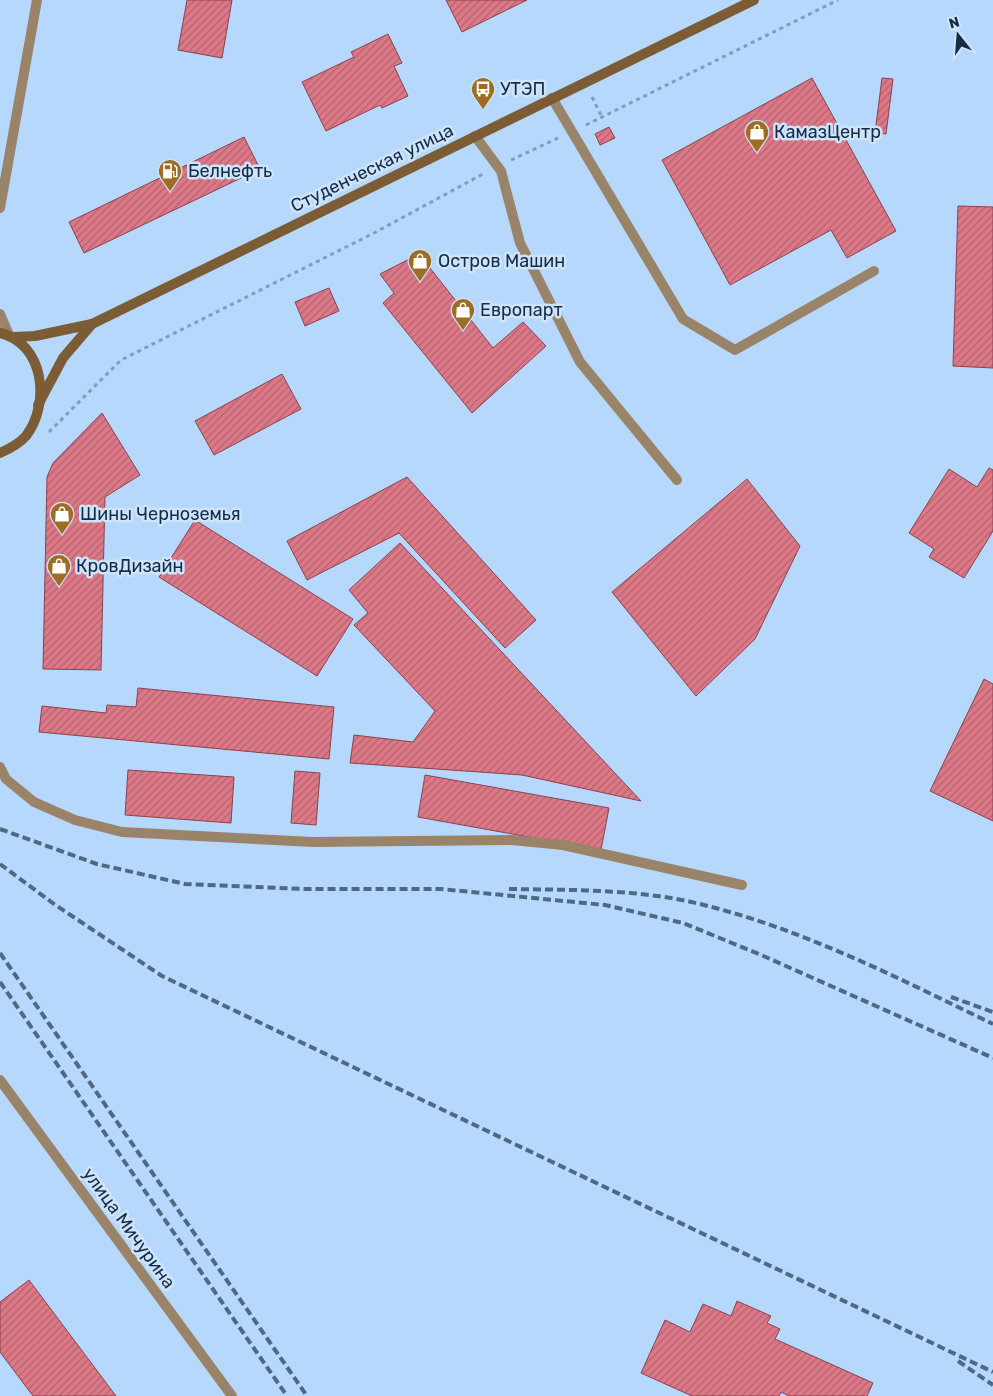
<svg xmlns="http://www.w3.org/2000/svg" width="993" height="1396" font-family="Rubik,sans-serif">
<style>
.building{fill:url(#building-hatch);stroke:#8c414d}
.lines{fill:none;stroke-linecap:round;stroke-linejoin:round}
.path{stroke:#809dbe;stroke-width:3;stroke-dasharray:4 4;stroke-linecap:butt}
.service{stroke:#9a8469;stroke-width:10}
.tertiary{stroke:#9a8469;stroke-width:10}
.secondary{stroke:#7c5c34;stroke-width:10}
.rail{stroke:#4f6985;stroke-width:4;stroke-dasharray:8 4;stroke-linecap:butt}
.labels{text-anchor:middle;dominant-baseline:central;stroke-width:5;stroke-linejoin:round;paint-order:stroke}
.poi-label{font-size:18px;fill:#162c44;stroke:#cee4fd;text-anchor:start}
.street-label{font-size:18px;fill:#162c44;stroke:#cee4fd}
</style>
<defs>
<pattern id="building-hatch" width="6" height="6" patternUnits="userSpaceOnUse" patternTransform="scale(1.25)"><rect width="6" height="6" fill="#dd7887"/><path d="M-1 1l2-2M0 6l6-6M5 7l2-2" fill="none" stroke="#b26370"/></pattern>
</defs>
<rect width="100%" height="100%" fill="#b7d8fd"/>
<g class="building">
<path d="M187 0H232L222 58 178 50Z"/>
<path d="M446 0H527L462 32Z"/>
<path d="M388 34 402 63 394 66 408 96 382 108 380 105 326 131 302 82 354 57 351 52Z"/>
<path d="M812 78 896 231 847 258 831 230 730 285 662 160Z"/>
<path d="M882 78 893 79 886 134 875 133Z"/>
<path d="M609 127 615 138 600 145 595 134Z"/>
<path d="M244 137 260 169 84 253 69 222Z"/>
<path d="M958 206 993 207V368L953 366Z"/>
<path d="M419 254 493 348 523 322 546 346 472 413 383 303 394 293 380 274Z"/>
<path d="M329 288 339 311 305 326 295 302Z"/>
<path d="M282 374 301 409 214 455 195 421Z"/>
<path d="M102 413 140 475 105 497 101 670 43 669 47 477 53 463Z"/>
<path d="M989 468 993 470V531L964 578 929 557 934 549 909 533 949 469 977 487Z"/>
<path d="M407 477 536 620 505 648 399 533 307 580 287 541Z"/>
<path d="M747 479 800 546 755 639 696 696 612 592Z"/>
<path d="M195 520 353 619 317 676 159 577Z"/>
<path d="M400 543 641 801 522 775 350 763 354 735 413 742 435 711 354 625 368 613 349 590Z"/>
<path d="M984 679 993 684V821L930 791Z"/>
<path d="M138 688 334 707 329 759 39 732 42 706 106 713 107 705 136 707Z"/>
<path d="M128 770 234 777 231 823 125 815Z"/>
<path d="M295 771 320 773 316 825 291 823Z"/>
<path d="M425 775 609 808 601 850 418 817Z"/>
<path d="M29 1280 116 1396H33L0 1352V1302Z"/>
<path d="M737 1301 771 1316 767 1323 780 1329 775 1339 873 1383 867 1396H789L781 1392 779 1396H692L641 1373 665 1320 690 1332 703 1304 731 1316Z"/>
</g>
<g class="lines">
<g class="path">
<path d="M592 97 602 117"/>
<path d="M586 125 838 0"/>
<path d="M511 160 558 138"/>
<path d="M49 432 121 360 374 233 483 174"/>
</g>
<g class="service">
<path d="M552 98 683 319 735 350 874 271"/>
<path d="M475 136 501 171 520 243 580 362 677 480"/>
<path d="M0 767 6 779 34 802 75 820 122 832 313 842 512 840 563 845 742 885"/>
</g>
<g class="tertiary">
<path d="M0 208 37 0"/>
<path d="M0 314 9 335"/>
<path d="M0 1080 232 1396"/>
</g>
<g class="secondary">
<path d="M0 333C44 343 51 403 26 436 19 444 9 449 0 453"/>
<path d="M14 337 35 336 92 324"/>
<path d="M38 405 63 358 92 324 754 0"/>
</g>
<g class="rail">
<path d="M0 829 97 864 185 884 306 889H441L605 905 683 923 759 954 993 1058"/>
<path d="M0 864 54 904 162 976 993 1372"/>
<path d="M509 889C568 890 628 889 687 901 795 925 894 976 993 1024"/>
<path d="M0 953 307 1396"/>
<path d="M0 982 287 1396"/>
<path d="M951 997 993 1012"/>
<path d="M958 1361 993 1385"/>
</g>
</g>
<defs>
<g id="bus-pin" transform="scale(1.25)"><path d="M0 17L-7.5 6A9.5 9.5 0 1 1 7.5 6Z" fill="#9f6c23" stroke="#cee4fd"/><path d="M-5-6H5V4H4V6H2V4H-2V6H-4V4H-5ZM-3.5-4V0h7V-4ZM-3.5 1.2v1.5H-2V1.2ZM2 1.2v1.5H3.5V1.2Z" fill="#fff"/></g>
<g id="shop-pin" transform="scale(1.25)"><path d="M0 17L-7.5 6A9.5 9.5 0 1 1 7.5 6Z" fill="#9f6c23" stroke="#cee4fd"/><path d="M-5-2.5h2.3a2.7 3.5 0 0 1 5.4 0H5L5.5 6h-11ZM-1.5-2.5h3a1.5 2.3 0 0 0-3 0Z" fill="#fff"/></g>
<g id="fuel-pin" transform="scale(1.25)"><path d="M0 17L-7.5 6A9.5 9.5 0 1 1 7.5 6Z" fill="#9f6c23" stroke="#cee4fd"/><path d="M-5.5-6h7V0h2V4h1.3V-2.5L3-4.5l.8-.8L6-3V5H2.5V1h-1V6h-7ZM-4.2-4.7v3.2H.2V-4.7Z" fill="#fff"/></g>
</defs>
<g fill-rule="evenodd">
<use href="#bus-pin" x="483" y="89"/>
<use href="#shop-pin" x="757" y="132"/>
<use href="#fuel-pin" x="170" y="171"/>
<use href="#shop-pin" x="420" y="261"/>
<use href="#shop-pin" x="463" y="310"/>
<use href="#shop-pin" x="62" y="514"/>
<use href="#shop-pin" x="59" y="566"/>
</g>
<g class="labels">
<g class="poi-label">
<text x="500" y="89">УТЭП</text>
<text x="774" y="132">КамазЦентр</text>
<text x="188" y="171">Белнефть</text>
<text x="438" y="261">Остров Машин</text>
<text x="480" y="310">Европарт</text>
<text x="80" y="514">Шины Черноземья</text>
<text x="76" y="566">КровДизайн</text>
</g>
<g class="street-label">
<text transform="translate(372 168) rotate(-26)">Студенческая улица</text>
<text transform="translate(129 1228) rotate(54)">улица Мичурина</text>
</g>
</g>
<g transform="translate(958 35) rotate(343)" stroke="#cee4fd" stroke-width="4" paint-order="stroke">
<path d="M0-4L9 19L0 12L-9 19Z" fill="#162c44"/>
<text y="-8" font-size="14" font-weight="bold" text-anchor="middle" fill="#162c44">N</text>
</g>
</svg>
